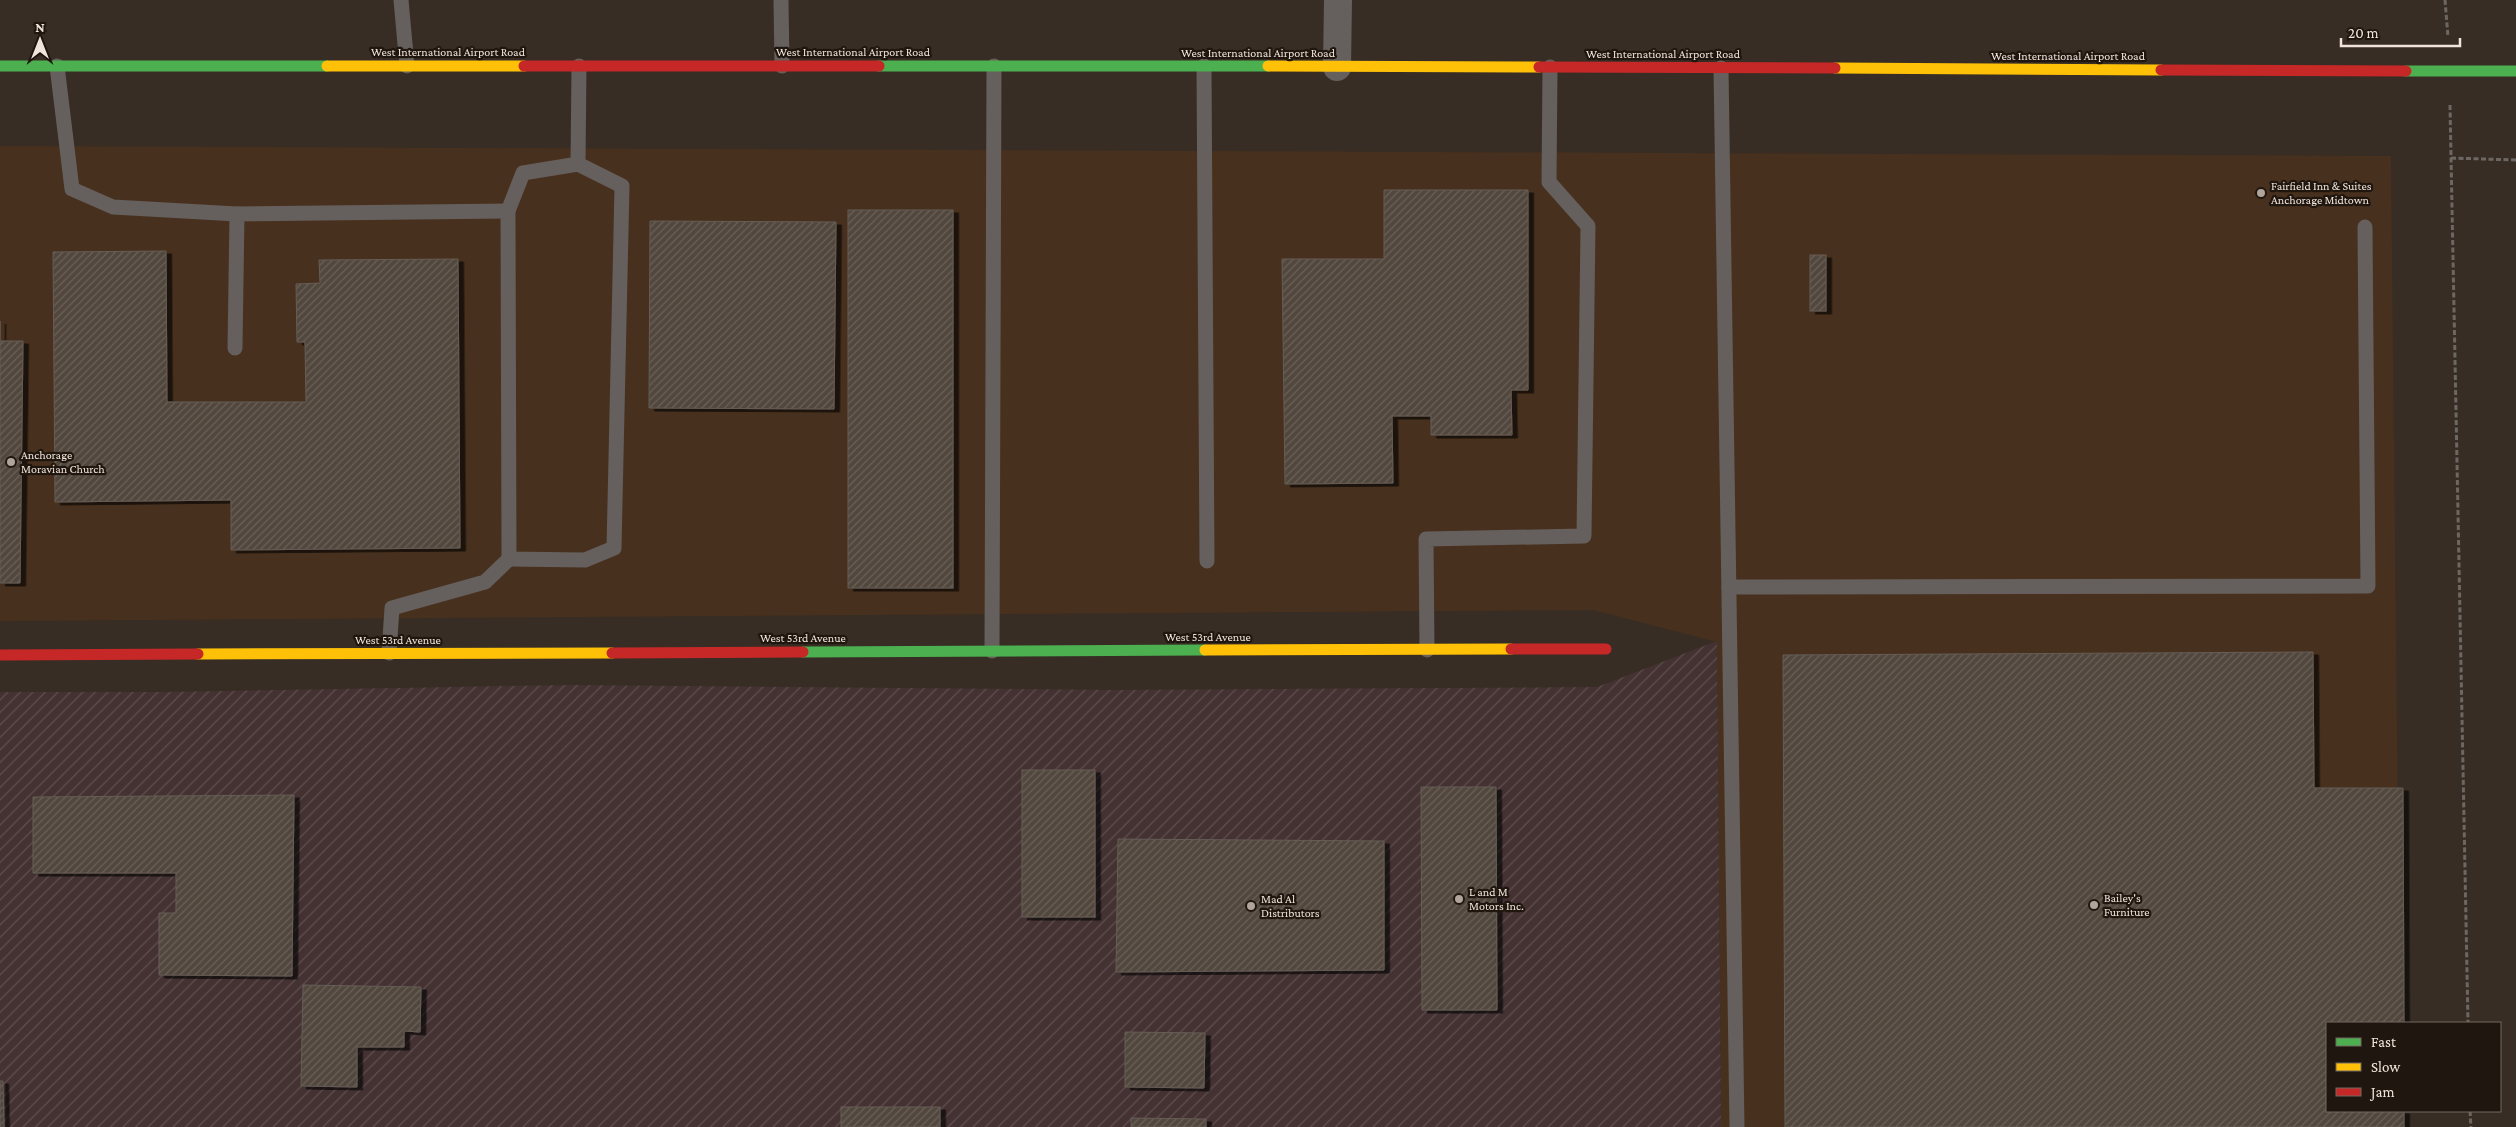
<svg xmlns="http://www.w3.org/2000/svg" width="2516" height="1127" font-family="'Crimson Pro',serif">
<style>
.built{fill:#47301d}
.industrial{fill:url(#industrial-furrows)}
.building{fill:url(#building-hatch);stroke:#665d56;filter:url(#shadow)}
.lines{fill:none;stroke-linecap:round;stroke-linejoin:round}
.path{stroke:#6d6764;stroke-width:3;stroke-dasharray:5 2.5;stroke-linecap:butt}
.lane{stroke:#655f5d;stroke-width:15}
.street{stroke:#655f5d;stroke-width:28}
.fast{stroke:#4caf50;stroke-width:11}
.slow{stroke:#ffc107;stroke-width:11}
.jam{stroke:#c62828;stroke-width:11}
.poi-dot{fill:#b0a49b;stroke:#1f160f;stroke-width:2}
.labels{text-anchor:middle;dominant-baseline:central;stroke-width:4.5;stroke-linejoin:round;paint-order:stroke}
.street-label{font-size:12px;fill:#f1e4db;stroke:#1f160f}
.poi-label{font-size:12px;fill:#f1e4db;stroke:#1f160f;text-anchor:start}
</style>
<defs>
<pattern id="industrial-furrows" width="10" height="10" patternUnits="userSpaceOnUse" patternTransform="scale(1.25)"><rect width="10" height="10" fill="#443132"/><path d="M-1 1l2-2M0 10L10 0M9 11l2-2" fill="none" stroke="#5f4f4f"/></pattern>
<pattern id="building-hatch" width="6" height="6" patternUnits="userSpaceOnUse" patternTransform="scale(1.25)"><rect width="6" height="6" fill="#51473e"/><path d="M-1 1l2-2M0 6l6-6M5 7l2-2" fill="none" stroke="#6a6159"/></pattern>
<filter id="shadow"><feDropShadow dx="5.5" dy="3" stdDeviation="0" flood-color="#0009"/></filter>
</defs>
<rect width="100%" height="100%" fill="#372d24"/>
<path class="built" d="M0 146 2391 156 2400 1023H2327V1111H2401V1127H1721L1717 642 1593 610 0 621Z"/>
<path class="industrial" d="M1717 641 1721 1127H0V692H163L570 685 1119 690 1597 687Z"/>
<g class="building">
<path d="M1384 190H1528V390H1511L1512 435H1431V416H1392L1393 483 1285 484 1282 259H1384Z"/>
<rect x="848" y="210" width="105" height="378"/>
<path d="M650 221 836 222 834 409 649 408Z"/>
<path d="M166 251 167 402H306L305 342H297L296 284 320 283 319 260 458 259 460 548 231 550V500L55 502 53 252Z"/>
<rect x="1810" y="255" width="16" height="56"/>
<path d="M0 321V341H23L20 583H0Z"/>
<path d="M2313 652 2314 788H2403L2404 1023H2327V1111H2404V1127H1785L1783 655Z"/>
<rect x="1022" y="770" width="73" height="147"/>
<path d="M1421 787H1496L1497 1010H1422Z"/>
<path d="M294 795 292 976 159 975V913H176V873H33V797Z"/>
<path d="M1118 839 1384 841V970L1116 972Z"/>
<path d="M303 985 421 987 420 1032 404 1031V1047H357V1087L301 1086Z"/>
<path d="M1125 1032 1205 1033 1204 1088 1125 1087Z"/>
<path d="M0 1081H3L4 1127H0Z"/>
<rect x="841" y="1107" width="99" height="20"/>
<path d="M1131 1118 1206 1119V1127H1131Z"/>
</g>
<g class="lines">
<g class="path">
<path d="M2445 0 2448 37"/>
<path d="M2450 105 2468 1023"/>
<path d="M2451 158 2516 160"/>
<path d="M2470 1111 2471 1127"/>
</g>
<g class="lane">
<path d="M401 0 407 66"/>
<path d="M781 0 782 66"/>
<path d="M57 66 72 189 113 207 237 214"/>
<path d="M1204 66 1207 561"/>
<path d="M1721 68 1737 1127"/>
<path d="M578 164 622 186 614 548 585 560 509 559 508 211 523 173 578 164 579 66"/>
<path d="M235 348 237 214 508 211"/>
<path d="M1729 587 2368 586 2365 227"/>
<path d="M1427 650 1426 539 1584 536 1588 226 1549 182 1550 67"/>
<path d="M992 651 994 66"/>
<path d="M389 653 392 608 485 582 509 559"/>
</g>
<path class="street" d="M1337 67 1338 0"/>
<g class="fast">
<path d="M0 66H327"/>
<path d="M879 66H1268"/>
<path d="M2406 71H2516"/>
<path d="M803 652 1205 650"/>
</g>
<g class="slow">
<path d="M327 66H524"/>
<path d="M1268 66 1539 67"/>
<path d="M1835 68 2161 70"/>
<path d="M1205 650 1511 649"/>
<path d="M198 654 612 653"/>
</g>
<g class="jam">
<path d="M524 66H879"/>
<path d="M1539 67 1835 68"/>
<path d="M2161 70 2406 71"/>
<path d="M1511 649H1606"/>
<path d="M612 653 803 652"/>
<path d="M0 655 198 654"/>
</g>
</g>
<g class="poi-dot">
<circle cx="2261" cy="193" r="5"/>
<circle cx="11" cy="462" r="5"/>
<circle cx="1459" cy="899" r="5"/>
<circle cx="2094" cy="905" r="5"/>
<circle cx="1251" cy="906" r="5"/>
</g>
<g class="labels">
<g class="street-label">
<text x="448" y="52">West International Airport Road</text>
<text x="853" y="52">West International Airport Road</text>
<text x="1258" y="53">West International Airport Road</text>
<text x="1663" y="54">West International Airport Road</text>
<text x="2068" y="56">West International Airport Road</text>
<text x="1208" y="637">West 53rd Avenue</text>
<text x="803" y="638">West 53rd Avenue</text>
<text x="398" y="640">West 53rd Avenue</text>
</g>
<g class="poi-label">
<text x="2271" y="186">Fairfield Inn &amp; Suites<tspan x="2271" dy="14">Anchorage Midtown</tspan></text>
<text x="21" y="455">Anchorage<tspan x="21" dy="14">Moravian Church</tspan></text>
<text x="1469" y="892">L and M<tspan x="1469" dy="14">Motors Inc.</tspan></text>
<text x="2104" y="898">Bailey's<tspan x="2104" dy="14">Furniture</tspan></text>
<text x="1261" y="899">Mad Al<tspan x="1261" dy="14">Distributors</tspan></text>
</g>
</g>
<rect x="2326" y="1022" width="175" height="90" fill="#1f160f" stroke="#736861"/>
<rect x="2336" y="1038" width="25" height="8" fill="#4caf50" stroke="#736861"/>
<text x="2371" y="1047" font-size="15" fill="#f1e4db">Fast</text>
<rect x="2336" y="1063" width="25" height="8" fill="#ffc107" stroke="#736861"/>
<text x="2371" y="1072" font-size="15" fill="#f1e4db">Slow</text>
<rect x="2336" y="1088" width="25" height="8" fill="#c62828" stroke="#736861"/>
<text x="2371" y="1097" font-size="15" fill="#f1e4db">Jam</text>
<g transform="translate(40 40)" stroke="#1f160f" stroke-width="4" paint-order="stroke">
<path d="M0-4L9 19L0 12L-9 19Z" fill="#f1e4db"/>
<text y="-8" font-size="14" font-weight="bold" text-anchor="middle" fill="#f1e4db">N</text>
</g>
<path d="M2341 38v8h119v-8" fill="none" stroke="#f1e4db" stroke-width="2.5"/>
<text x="2348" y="38" font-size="15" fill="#f1e4db" stroke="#1f160f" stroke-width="4" paint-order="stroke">20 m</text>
</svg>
